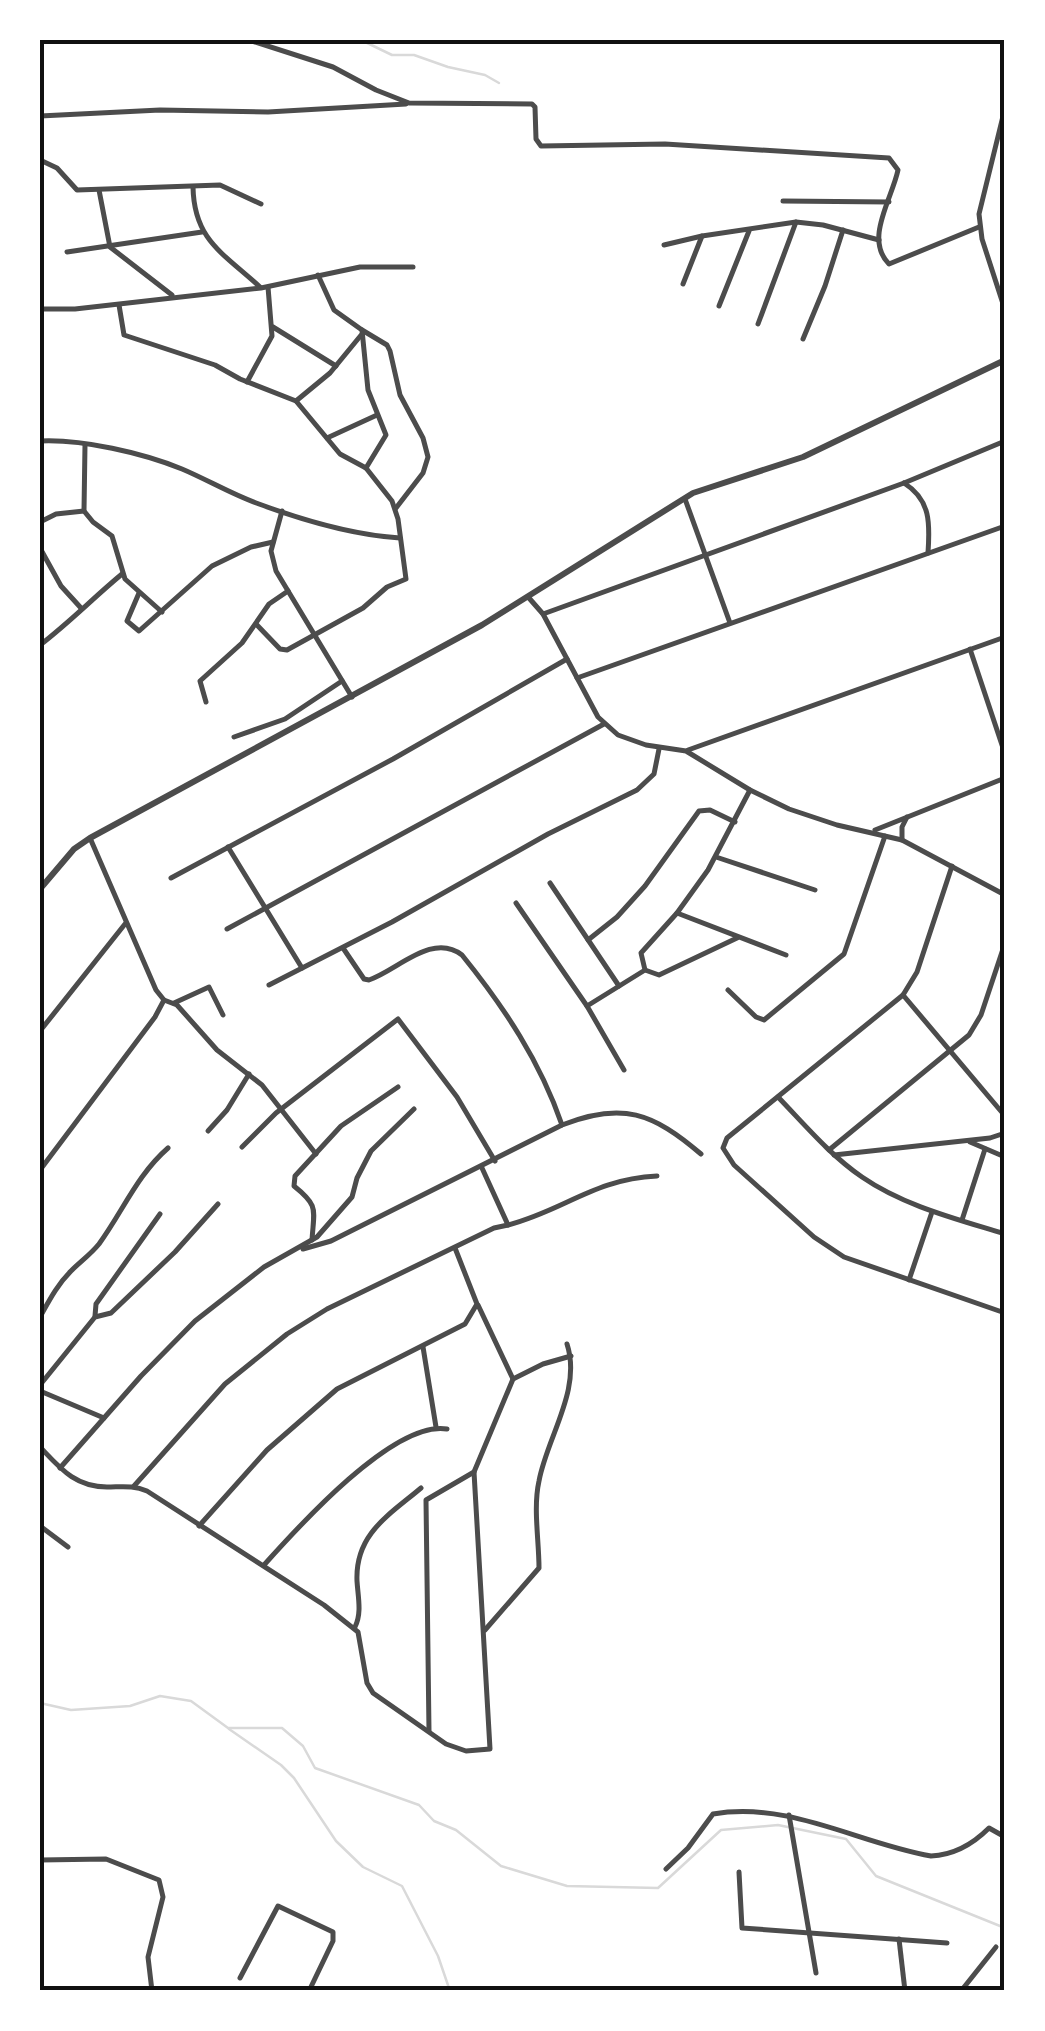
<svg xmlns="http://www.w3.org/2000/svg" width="1045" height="2031" font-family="Rubik,sans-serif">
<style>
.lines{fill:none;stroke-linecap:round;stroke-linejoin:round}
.stream{stroke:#d9d9d9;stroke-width:2.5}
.minor{stroke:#4c4c4c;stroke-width:5}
.tertiary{stroke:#4c4c4c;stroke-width:6}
.neatline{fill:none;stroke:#111;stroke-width:4}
</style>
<rect width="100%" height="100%" fill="#fff"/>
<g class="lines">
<g class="stream">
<path d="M361 40 392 55H414L448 67 485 75 499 83"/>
<path d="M40 1703 71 1710 130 1706 160 1696 191 1701 228 1728H282L303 1746 315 1768 419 1805 434 1821 456 1830 501 1866 567 1886 658 1888 721 1830 778 1825 846 1839 876 1876 1005 1928"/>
<path d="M229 1729 281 1765 294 1778 336 1841 363 1867 402 1886 438 1956 450 1991"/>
</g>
<g class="minor">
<path d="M249 40 333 67 376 90 409 103 532 104 535 107 536 139 541 146 665 144 889 158 898 170C892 199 864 239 889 264L979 227"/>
<path d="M1005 108 979 214 982 239 1005 310"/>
<path d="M40 116 160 110 268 112 406 104"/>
<path d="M40 160 57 168 77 190 220 185 261 204"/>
<path d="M193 187C194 240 223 253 260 287"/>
<path d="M99 190 110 247 172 295"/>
<path d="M783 201 889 202"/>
<path d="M664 245 702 236 796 222 823 225 879 240"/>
<path d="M67 252 202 232"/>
<path d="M318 275 334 310 362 330 368 390 386 435 366 468"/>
<path d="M683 284 702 236"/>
<path d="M119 305 124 335 215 365 240 379 296 401 340 454 366 468 392 501 398 519 406 579 387 587 363 608 287 650 280 649 256 624"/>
<path d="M719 306 749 231"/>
<path d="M40 309H75L261 288 360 267H413"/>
<path d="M758 324 796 222"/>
<path d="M273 327 336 366"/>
<path d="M362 330 387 345 390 351 400 395 423 438 428 457 423 473 396 508"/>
<path d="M803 339 825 286 843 230"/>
<path d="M247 382 272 336 268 287"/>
<path d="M296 401 330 373 362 334"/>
<path d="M327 438 377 415"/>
<path d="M40 441C82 439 143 453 182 469 208 480 233 495 259 504 305 521 352 535 400 538"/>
<path d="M85 445 84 511 93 522 112 536 125 579 162 612"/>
<path d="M904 483C931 500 930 524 928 553"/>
<path d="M685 499 730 623"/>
<path d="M282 511 271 551 276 571 352 697"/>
<path d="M40 522 56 514 84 511"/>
<path d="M40 548 61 586 81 608"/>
<path d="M139 593 127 621 139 631 212 566 251 547 273 542"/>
<path d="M529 598 543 614 598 717 618 735 646 745 686 751 750 790 789 809 837 825 902 840 1005 895"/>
<path d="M543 614 904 483 1005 441"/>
<path d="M40 645C70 622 93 598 122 574"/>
<path d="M970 649 1005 754"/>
<path d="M577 678 1005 526"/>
<path d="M206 702 200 681 242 643 269 604 288 591"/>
<path d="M234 737 285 719 342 681"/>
<path d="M688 750 1005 637"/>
<path d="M875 830 1005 778"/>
<path d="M902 840V827L907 817"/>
<path d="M228 847 302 968"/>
<path d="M716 857 815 890"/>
<path d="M952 866 917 972 903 995 727 1138 723 1148 734 1165 814 1237 844 1257 1005 1313"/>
<path d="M171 878 393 759 567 659"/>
<path d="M550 883 619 986"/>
<path d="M516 903 587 1006 624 1070"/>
<path d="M677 913 786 955"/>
<path d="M227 929 604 724"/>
<path d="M588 940 617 917 645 886 699 811 710 810 735 822"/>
<path d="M343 948 364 979 369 980C398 970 432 932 462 955 504 1007 540 1061 562 1125"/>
<path d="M645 970 659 975 737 938"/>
<path d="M269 985 392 922 548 834 637 790 654 774 659 749"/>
<path d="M728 990 756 1017 764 1020 844 954 885 836"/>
<path d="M903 995 1005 1116"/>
<path d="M164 1000 177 1005 217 1050 262 1085 316 1154"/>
<path d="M174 1003 209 987 223 1015"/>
<path d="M587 1006 645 970 641 953 677 913 708 870 750 790"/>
<path d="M40 1031 125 924"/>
<path d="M778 1097C805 1125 830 1155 862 1177 904 1206 957 1219 1005 1234"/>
<path d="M208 1131 227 1110 249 1074"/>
<path d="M970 1142 1005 1157"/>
<path d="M242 1147 276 1113 398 1019 457 1097 495 1161"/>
<path d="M829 1150 969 1035 981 1015 1005 943"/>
<path d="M834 1155 990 1138 1005 1133"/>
<path d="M40 1170 155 1017 164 1000 156 990 90 838"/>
<path d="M962 1220 985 1149"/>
<path d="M508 1225C565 1210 594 1179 657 1176"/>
<path d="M312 1240C314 1209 319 1206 294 1186L295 1176 341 1126 398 1087"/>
<path d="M303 1249 331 1241 562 1125C622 1101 653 1113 701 1154"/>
<path d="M909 1280 932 1212"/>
<path d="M478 1305 513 1379"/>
<path d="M95 1316 96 1304 160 1214"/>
<path d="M40 1317C49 1301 57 1285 71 1271 80 1262 91 1254 99 1244 123 1211 137 1175 168 1148"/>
<path d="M423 1347 436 1427"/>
<path d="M40 1385 95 1317 111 1313 175 1252 218 1204"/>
<path d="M40 1391 104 1418"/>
<path d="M40 1447C60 1468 75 1487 107 1487 122 1487 133 1485 147 1491L324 1605 358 1632 367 1683 373 1693 446 1744 466 1751 490 1749 474 1472 513 1379 543 1364 571 1356"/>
<path d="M60 1468 141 1376 195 1321 264 1267 317 1237 352 1197 357 1178 371 1151 414 1109"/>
<path d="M134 1486 225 1384 287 1334 327 1309 494 1228 508 1225 482 1168"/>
<path d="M40 1526 68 1547"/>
<path d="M199 1526 267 1450 337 1389 465 1324 477 1304 455 1248"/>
<path d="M264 1565C298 1527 394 1420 447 1429"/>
<path d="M355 1627C362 1613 358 1597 357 1581 355 1534 389 1515 421 1488"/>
<path d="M485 1630 539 1568C539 1540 533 1508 539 1481 547 1437 582 1390 567 1344"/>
<path d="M429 1731 426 1500 474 1472"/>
<path d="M789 1815 816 1973"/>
<path d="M40 1860 106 1859 159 1880 163 1897 148 1957 152 1991"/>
<path d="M666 1869 688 1848 713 1814C790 1801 857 1843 931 1856 954 1855 973 1844 989 1828L1005 1837"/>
<path d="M739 1872 742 1928 947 1943"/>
<path d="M899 1939 905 1991"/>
<path d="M240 1978 278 1906 333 1932V1941L309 1991"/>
<path d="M961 1991 996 1947"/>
</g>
<path class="tertiary" d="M40 889 74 849 90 838 482 625 693 493 803 457 1005 360"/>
</g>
<rect width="1045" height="2031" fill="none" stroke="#ffffff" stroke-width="85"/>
<rect x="42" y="42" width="960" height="1946" class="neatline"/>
</svg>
